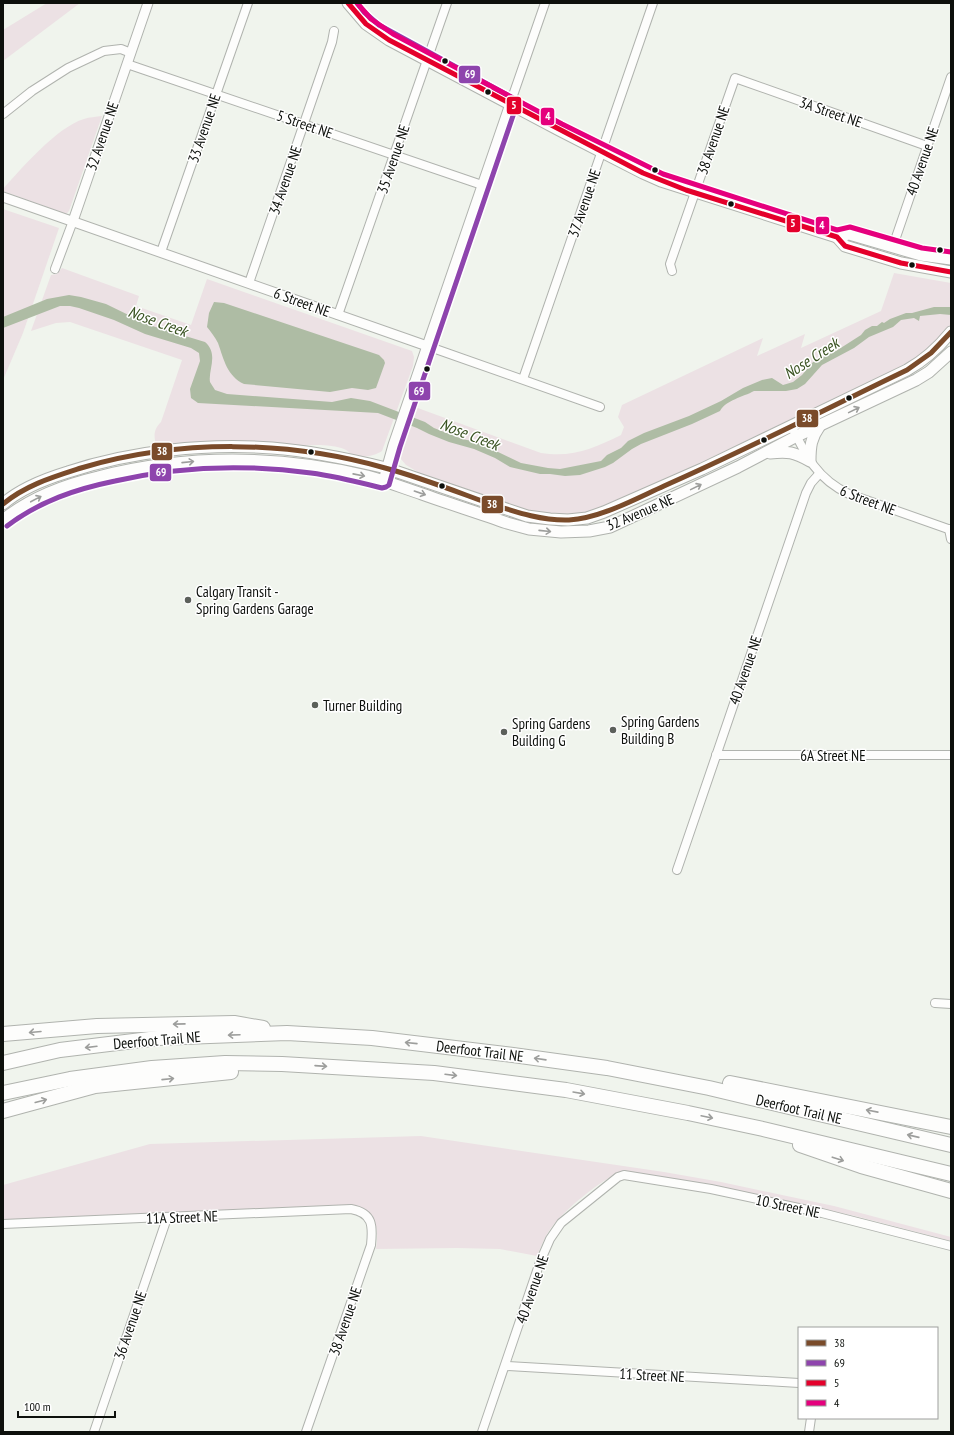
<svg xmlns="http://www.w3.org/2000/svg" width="954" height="1435" font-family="'PT Sans Narrow',sans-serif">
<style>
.green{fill:#ece1e4}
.water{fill:#aebca4}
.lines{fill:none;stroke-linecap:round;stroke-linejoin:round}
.minor-casing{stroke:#b0b3ae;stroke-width:10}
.tertiary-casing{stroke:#b0b3ae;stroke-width:11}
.secondary-casing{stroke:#b0b3ae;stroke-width:13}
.motorway-casing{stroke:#b0b3ae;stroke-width:16}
.minor{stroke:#fdfdfc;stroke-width:8}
.tertiary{stroke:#fdfdfc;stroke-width:9}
.secondary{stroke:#fdfdfc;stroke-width:11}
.motorway{stroke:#fdfdfc;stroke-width:14}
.bus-1-casing{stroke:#fff;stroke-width:8}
.bus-2-casing{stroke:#fff;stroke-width:8}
.bus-3-casing{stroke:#fff;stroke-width:8}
.bus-4-casing{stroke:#fff;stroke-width:8}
.bus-1{stroke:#7a4b2a;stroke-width:5}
.bus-2{stroke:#8e44ad;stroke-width:5}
.bus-3{stroke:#e4002b;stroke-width:5}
.bus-4{stroke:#e5007d;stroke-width:5}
.oneway{stroke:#9d9e9c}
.bus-dot{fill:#0d100c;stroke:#fff;stroke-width:1.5}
.poi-dot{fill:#5c605b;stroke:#fff;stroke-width:1.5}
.labels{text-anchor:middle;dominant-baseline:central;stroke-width:3;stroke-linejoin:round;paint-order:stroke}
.street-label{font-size:15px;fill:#0d100c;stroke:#fff}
.poi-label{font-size:15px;fill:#0d100c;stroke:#fff;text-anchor:start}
.water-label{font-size:16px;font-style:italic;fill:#395221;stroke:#fff}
.line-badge{stroke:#fff;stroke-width:1.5}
.badge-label{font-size:11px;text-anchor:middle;font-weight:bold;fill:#fff}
</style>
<rect width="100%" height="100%" fill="#f0f4ed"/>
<g class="green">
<path d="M47 3H80L3 61V30Z"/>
<path d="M102 116 69 211 66 214 3 191V189C22 168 57 127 84 119 89 117 96 117 102 116Z"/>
<path d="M3 209 59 228 23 333 3 380Z"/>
<path d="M62 268 139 296 136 306 191 325 207 279 412 351 414 357 413 366 382 451C374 456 361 459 352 454 349 453 347 450 344 449 334 445 314 444 304 446L234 442H204L156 446C154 436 153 430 161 422L182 360 70 322 56 323 31 331 51 275 57 274Z"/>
<path d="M894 273 951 283V332L944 330C935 348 915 359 898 368L619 502 589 512 574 514 558 515 525 511 423 475 406 465 400 458 399 451 415 407 541 453C573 458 594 448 621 435L624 427 618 417 622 405 763 338 757 356 805 334 801 348 881 311Z"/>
<path d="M421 1136 664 1172 721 1182 834 1206 951 1237V1241L855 1216 718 1186 621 1171C599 1182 566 1208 551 1228 545 1236 541 1247 537 1256L500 1249 457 1248 376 1249C380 1220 374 1220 351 1206L3 1220V1185L150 1144Z"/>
</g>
<g class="water">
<path d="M69 295 81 297 106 304 149 325 205 342C219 354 208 370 210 382 211 384 214 388 215 390L227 394 332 402 351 398 370 401 425 422 434 428 462 439 472 441 488 446 496 451 521 463 548 468 560 469 601 461 607 455 621 448 628 441 644 433 689 416 721 401 743 388 762 380 772 378 783 385 793 382 802 375 813 362 836 351 861 335 865 330 872 326H877L882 322 884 323 890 319 906 313H912L934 307H951V315L940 314 920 316 919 321 914 318 901 320 893 327 869 337 854 348 822 365 805 384 797 389 786 391H754C743 397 726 400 720 411L692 424 641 444 632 449 613 463 605 467 580 475 565 476 550 474H540L510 467 495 458 474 449 449 442 429 434 417 428 378 413 198 403 191 398 190 389 200 361 199 353 191 348 145 334 114 320 79 308 70 306H60L3 328V317L47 299Z"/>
<path d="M214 302 224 303 379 355 384 360 385 363 376 388 368 390 352 388 330 392 244 384C227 376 224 360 218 343 215 337 211 332 207 327L209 313Z"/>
</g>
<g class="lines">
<g class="minor-casing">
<g id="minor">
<path d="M127 64 482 185"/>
<path d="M510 104 545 3"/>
<path d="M3 114 32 91 68 68 104 51 121 49 131 53"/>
<path d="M893 246 951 77"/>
<path d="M161 252 248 3"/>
<path d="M55 269 73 221"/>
<path d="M672 271 670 264 735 78 927 146"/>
<path d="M249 283 332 42 334 31"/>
<path d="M338 315 447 3"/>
<path d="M427 346 600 407"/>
<path d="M523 379 653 3"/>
<path d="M791 425C806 456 817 479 849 494L951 530"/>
<path d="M949 529 951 539"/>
<path d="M716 755H951"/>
<path d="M677 870 806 493 811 483 819 474"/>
<path d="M935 1003 951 1004"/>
<path d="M3 1224 351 1209C373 1213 373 1226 371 1245L306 1432"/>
<path d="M506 1366 799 1383"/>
<path d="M94 1432 167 1218"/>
<path d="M482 1432 540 1262 550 1239 561 1223 618 1177 624 1175 711 1189 822 1213 951 1246"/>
<path d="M809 1432 811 1418"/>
</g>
</g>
<g class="tertiary-casing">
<g id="tertiary">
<path d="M3 197 427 346"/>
<path d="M73 221 148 3"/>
<path d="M383 481 393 445 510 104"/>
</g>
</g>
<g class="secondary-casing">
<g id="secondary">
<path d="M348 3 366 24 389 40 559 130 643 173 661 181 837 237 849 234 921 255 951 259"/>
<path d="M837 237 845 246 901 263 951 272"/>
<path d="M770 453C788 451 794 452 810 461 810 447 811 438 819 427"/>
<path d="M3 504C21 488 45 479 68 472 131 451 206 443 272 448 310 451 349 459 386 468L527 516 550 519 568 520 587 518 604 512 702 469 907 370C925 360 938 348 951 332"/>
<path d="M3 520C31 497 64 485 98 477 186 454 279 455 367 476 386 481 404 488 422 494 450 504 479 513 507 523L529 529 561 532 589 531 610 527 655 506 738 467 797 436 916 380 929 372 951 352"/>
</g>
</g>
<g class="motorway-casing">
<g id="motorway">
<path d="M3 1034 97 1026 234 1023 263 1028"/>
<path d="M3 1063 60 1050 158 1038 287 1033 372 1038 513 1055 607 1068 709 1088 951 1145"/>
<path d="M730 1083 951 1127"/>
<path d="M3 1093 70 1079 152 1068 225 1063 282 1064 434 1073 566 1090 688 1113 763 1129 951 1174"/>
<path d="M3 1111 95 1086 231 1072"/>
<path d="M800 1145 861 1166 951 1191"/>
</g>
</g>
<use href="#minor" class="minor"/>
<use href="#tertiary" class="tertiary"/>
<use href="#secondary" class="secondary"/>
<use href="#motorway" class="motorway"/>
<g class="bus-1-casing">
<path id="bus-1" d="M3 504C26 485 53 477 81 468 179 439 287 440 385 468 419 477 452 490 485 502 513 511 540 521 569 520 601 518 635 499 664 486 746 450 826 409 907 370L931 353 951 332"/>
</g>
<g class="bus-2-casing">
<path id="bus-2" d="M7 526C40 501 76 489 115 481 180 466 245 464 311 473 335 476 358 482 382 488L386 487 389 485 400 447 517 104 513 98 379 25 364 12 357 3"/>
</g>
<g class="bus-3-casing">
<path id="bus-3" d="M348 3 366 24 389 40 643 173 686 190 837 237 845 246 901 263 951 272"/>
</g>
<g class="bus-4-casing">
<path id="bus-4" d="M357 3 371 19 393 34 562 124 663 174 837 230 850 227 922 248 951 252"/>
</g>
<use href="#bus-1" class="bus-1"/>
<use href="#bus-2" class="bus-2"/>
<use href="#bus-3" class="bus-3"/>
<use href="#bus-4" class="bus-4"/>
</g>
<defs><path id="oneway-shaft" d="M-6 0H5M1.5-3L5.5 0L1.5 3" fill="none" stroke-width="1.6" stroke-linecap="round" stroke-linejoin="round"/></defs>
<g class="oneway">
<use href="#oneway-shaft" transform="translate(854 410) rotate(-26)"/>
<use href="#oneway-shaft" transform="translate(188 462) rotate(-6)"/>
<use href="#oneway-shaft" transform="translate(359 475) rotate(11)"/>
<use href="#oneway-shaft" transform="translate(696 487) rotate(-26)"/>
<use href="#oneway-shaft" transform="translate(420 493) rotate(19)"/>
<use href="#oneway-shaft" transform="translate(36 499) rotate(-28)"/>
<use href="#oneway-shaft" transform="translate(545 531) rotate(6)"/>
<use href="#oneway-shaft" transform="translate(179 1024) rotate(179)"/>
<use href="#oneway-shaft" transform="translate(35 1032) rotate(175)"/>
<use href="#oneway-shaft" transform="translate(234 1035) rotate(178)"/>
<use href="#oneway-shaft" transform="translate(411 1043) rotate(-174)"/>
<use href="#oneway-shaft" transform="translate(91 1047) rotate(173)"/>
<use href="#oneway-shaft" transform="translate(540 1059) rotate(-172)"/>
<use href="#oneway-shaft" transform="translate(321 1066) rotate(4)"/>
<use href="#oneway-shaft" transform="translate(451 1075) rotate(7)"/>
<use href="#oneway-shaft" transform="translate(168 1079) rotate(-6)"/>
<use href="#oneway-shaft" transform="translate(579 1093) rotate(10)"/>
<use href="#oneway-shaft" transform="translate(41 1101) rotate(-15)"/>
<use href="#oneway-shaft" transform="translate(872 1111) rotate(-169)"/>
<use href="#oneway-shaft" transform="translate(707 1117) rotate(12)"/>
<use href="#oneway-shaft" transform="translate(913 1136) rotate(-167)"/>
<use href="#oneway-shaft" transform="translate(838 1159) rotate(18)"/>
</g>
<g class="bus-dot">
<circle cx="445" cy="61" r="3.5"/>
<circle cx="488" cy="92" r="3.5"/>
<circle cx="655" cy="170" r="3.5"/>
<circle cx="731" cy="204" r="3.5"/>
<circle cx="940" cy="250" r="3.5"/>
<circle cx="912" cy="265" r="3.5"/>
<circle cx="427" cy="369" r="3.5"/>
<circle cx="849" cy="398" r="3.5"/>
<circle cx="764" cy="440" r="3.5"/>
<circle cx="311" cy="452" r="3.5"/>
<circle cx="442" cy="486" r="3.5"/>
</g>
<g class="poi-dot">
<circle cx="188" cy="600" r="4"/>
<circle cx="315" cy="705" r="4"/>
<circle cx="613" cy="730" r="4"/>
<circle cx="504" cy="732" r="4"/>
</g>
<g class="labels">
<g class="street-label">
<text transform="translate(831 112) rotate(19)">3A Street NE</text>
<text transform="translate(305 124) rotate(19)">5 Street NE</text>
<text transform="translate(204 128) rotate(-71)">33 Avenue NE</text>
<text transform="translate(102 136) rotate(-71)">32 Avenue NE</text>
<text transform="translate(713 140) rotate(-71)">38 Avenue NE</text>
<text transform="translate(393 159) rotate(-71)">35 Avenue NE</text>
<text transform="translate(922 161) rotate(-71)">40 Avenue NE</text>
<text transform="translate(285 180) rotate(-71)">34 Avenue NE</text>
<text transform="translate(584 203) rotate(-71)">37 Avenue NE</text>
<text transform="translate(302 302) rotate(20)">6 Street NE</text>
<text transform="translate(868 500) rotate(21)">6 Street NE</text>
<text transform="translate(640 512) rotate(-23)">32 Avenue NE</text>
<text transform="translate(745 670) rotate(-71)">40 Avenue NE</text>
<text x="833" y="755">6A Street NE</text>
<text transform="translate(157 1040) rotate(-5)">Deerfoot Trail NE</text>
<text transform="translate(480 1051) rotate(7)">Deerfoot Trail NE</text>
<text transform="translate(799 1109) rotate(13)">Deerfoot Trail NE</text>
<text transform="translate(788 1206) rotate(12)">10 Street NE</text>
<text transform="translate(182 1217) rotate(-2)">11A Street NE</text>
<text transform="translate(532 1289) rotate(-71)">40 Avenue NE</text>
<text transform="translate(345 1321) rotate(-71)">38 Avenue NE</text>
<text transform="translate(130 1325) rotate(-71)">36 Avenue NE</text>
<text transform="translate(652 1375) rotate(3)">11 Street NE</text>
</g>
<g class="poi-label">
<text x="196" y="591">Calgary Transit -<tspan x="196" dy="17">Spring Gardens Garage</tspan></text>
<text x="323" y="705">Turner Building</text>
<text x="621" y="721">Spring Gardens<tspan x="621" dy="17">Building B</tspan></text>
<text x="512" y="723">Spring Gardens<tspan x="512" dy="17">Building G</tspan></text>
</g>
<g class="water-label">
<text transform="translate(158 321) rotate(20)">Nose Creek</text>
<text transform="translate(811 358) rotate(-33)">Nose Creek</text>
<text transform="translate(470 434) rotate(21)">Nose Creek</text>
</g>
</g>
<g class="line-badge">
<rect x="458" y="65" width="23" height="19" rx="4" fill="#8e44ad"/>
<rect x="506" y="96" width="16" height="19" rx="4" fill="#e4002b"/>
<rect x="540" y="107" width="15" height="19" rx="4" fill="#e5007d"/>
<rect x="786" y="214" width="15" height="19" rx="4" fill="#e4002b"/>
<rect x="815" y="216" width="15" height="19" rx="4" fill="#e5007d"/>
<rect x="408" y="381" width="23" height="20" rx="4" fill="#8e44ad"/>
<rect x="796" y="409" width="23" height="19" rx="4" fill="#7a4b2a"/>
<rect x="151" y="442" width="22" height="19" rx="4" fill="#7a4b2a"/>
<rect x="149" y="463" width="23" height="19" rx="4" fill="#8e44ad"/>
<rect x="481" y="495" width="23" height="19" rx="4" fill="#7a4b2a"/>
</g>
<g class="badge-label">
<text x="470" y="78">69</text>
<text x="514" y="109">5</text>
<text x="548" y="120">4</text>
<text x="793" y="227">5</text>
<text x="822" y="229">4</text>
<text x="419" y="395">69</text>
<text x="807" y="422">38</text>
<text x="162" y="455">38</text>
<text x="161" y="476">69</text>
<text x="492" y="508">38</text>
</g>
<rect width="954" height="1435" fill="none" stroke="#0d100c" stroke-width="8"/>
<rect x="798" y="1327" width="140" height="92" fill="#ffffff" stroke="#9e9f9e"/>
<rect x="806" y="1340" width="20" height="6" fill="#7a4b2a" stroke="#9e9f9e"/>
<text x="834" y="1347" font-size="12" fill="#0d100c">38</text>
<rect x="806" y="1360" width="20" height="6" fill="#8e44ad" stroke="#9e9f9e"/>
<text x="834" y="1367" font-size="12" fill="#0d100c">69</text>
<rect x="806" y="1380" width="20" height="6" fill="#e4002b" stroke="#9e9f9e"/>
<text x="834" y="1387" font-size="12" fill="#0d100c">5</text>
<rect x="806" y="1400" width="20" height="6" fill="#e5007d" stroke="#9e9f9e"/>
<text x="834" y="1407" font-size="12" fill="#0d100c">4</text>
<path d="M18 1411v6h97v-6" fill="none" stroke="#0d100c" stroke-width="2"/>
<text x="24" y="1411" font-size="12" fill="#0d100c" stroke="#ffffff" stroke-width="3" paint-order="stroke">100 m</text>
</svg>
